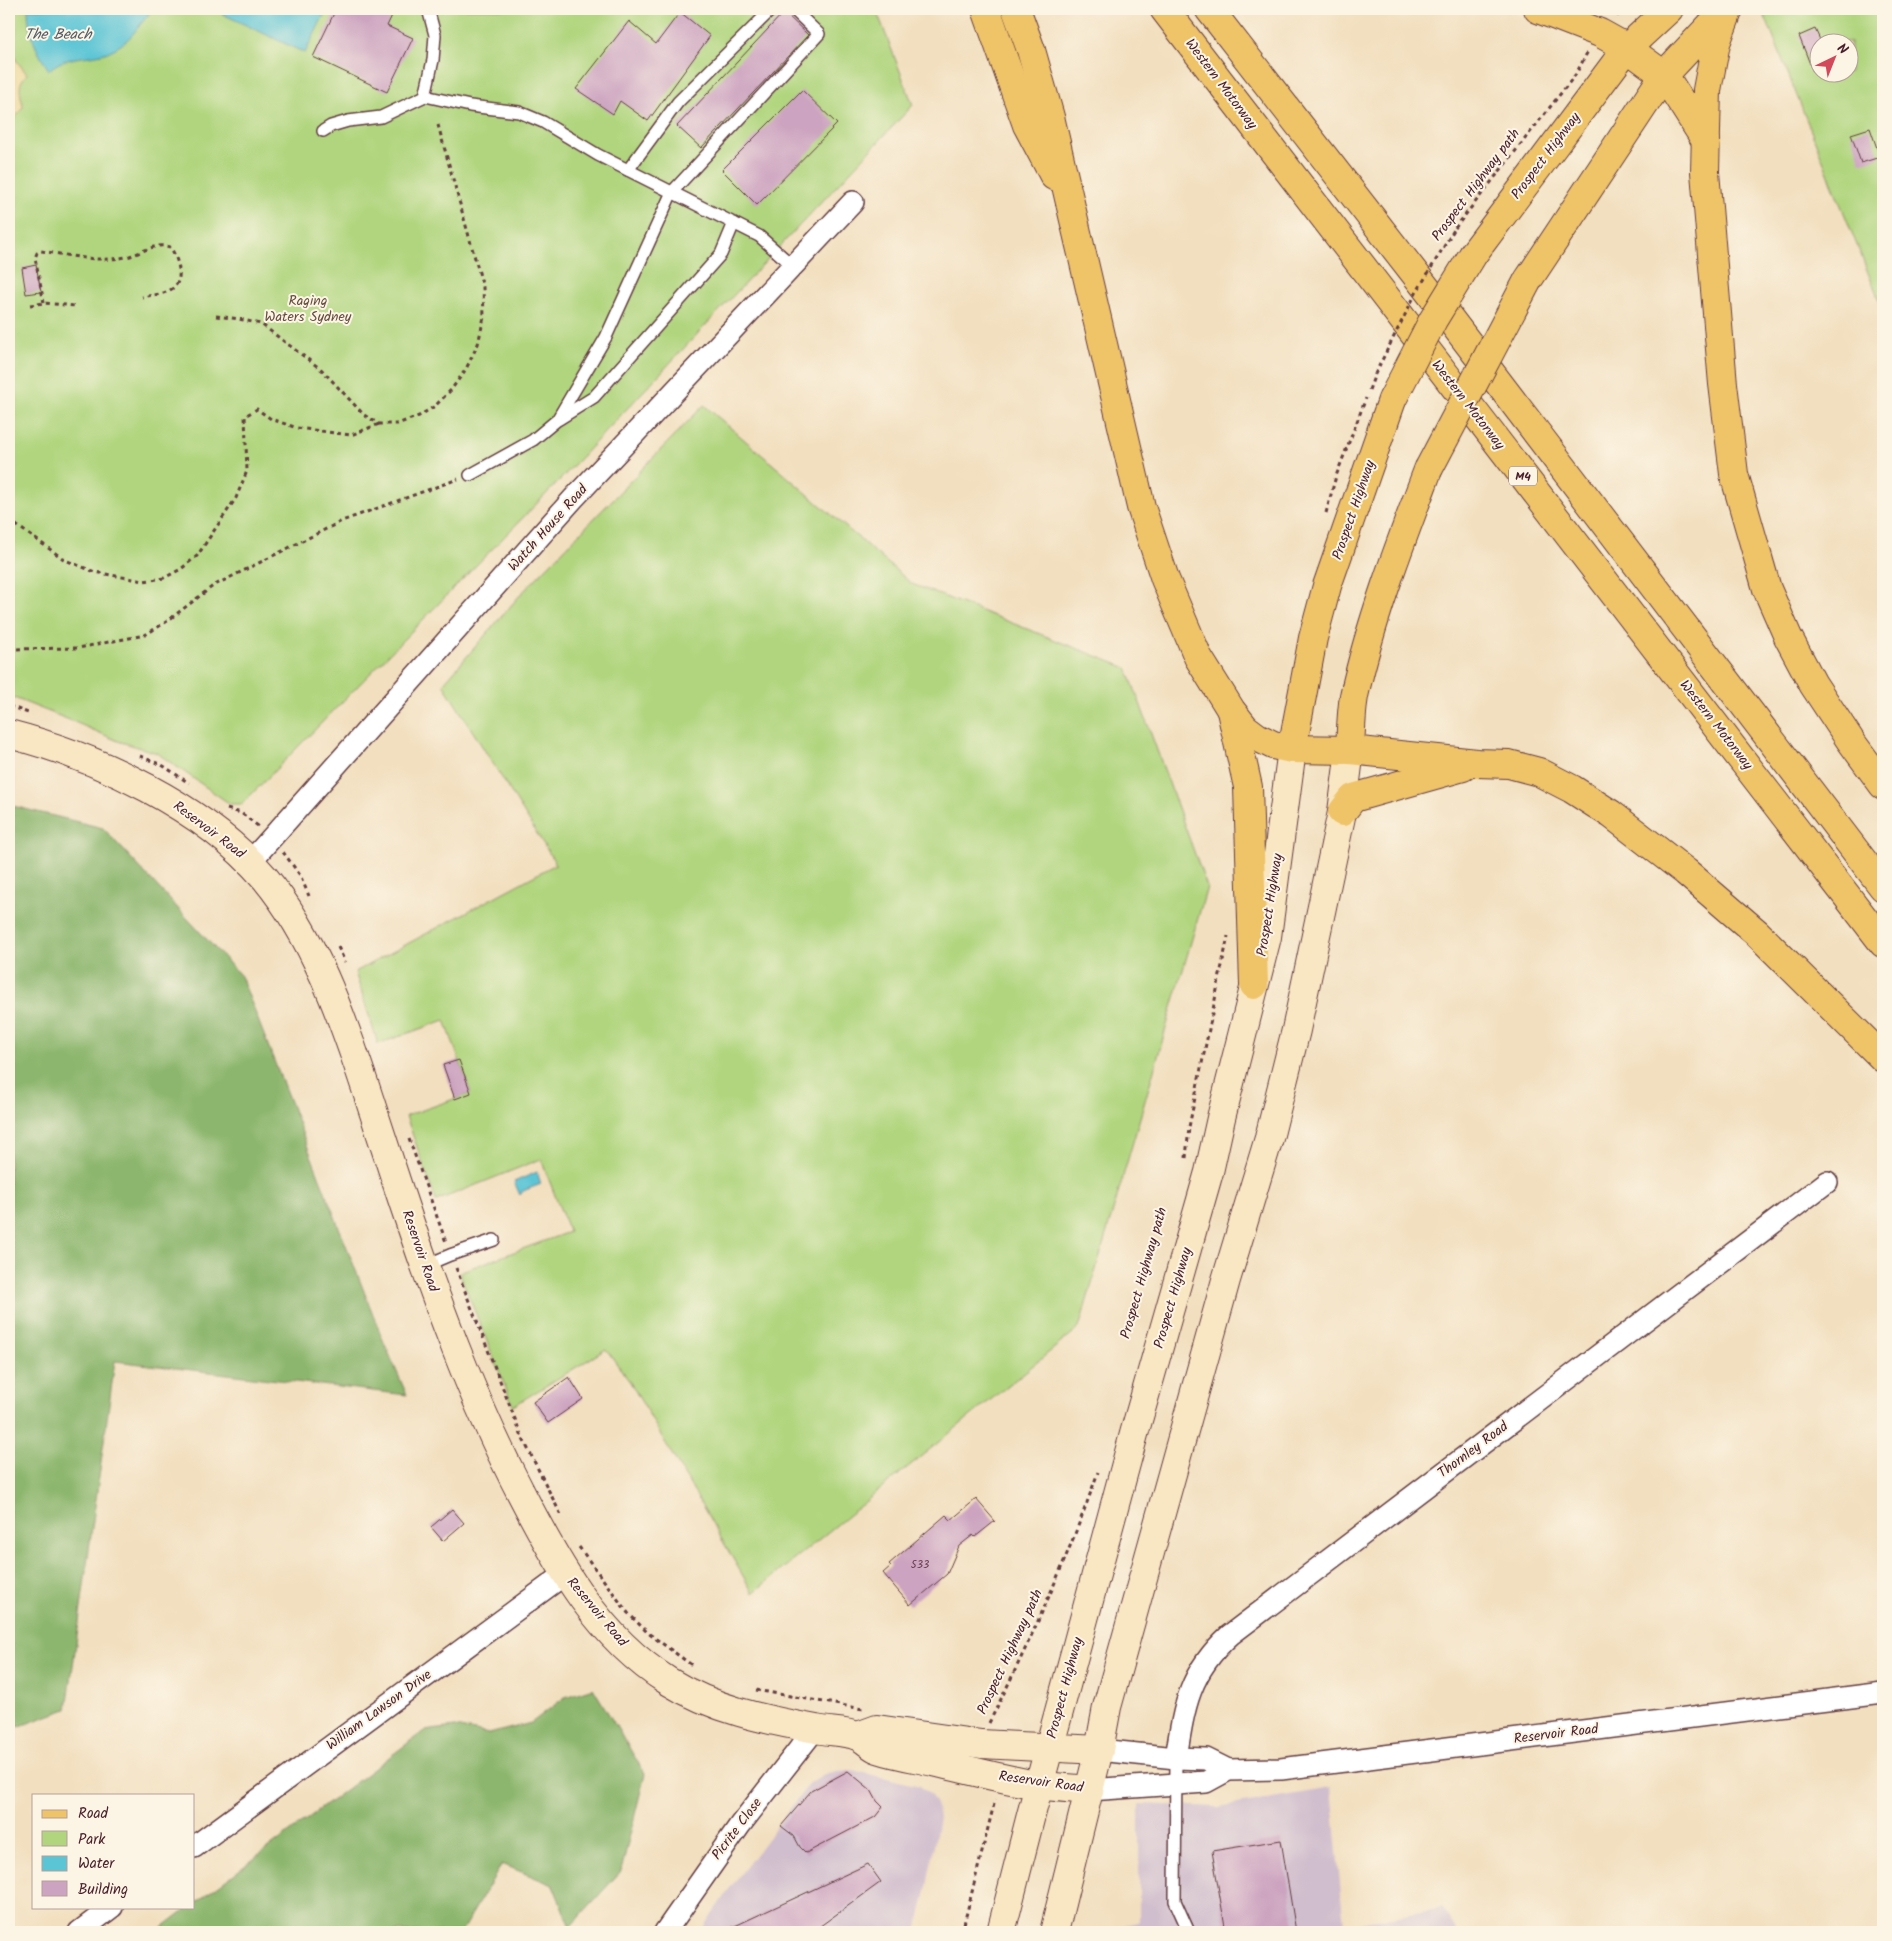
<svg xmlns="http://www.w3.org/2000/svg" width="1892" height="1941" font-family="Kalam,sans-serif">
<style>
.industrial{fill:#d0bdcd}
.green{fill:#b0d57e;stroke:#7d7a54;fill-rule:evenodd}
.forest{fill:#8cb66d;stroke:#6b6a4c}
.sand{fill:#eeda9e;stroke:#9c7c64}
.water{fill:#5bc5d5;stroke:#527280}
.building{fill:#cca3c0}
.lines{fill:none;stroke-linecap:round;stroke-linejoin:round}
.lane-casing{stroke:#633c41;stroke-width:14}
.street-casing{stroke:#633c41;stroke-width:24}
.secondary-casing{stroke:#633c41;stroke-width:30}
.primary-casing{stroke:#633c41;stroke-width:30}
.highway-casing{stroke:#633c41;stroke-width:30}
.path{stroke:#633c41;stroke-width:3;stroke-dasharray:4 4;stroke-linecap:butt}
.lane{stroke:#fff;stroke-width:11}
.street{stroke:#fff;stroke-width:21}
.secondary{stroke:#f9e7c3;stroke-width:28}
.primary{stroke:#efc469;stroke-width:28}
.highway{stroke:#efc469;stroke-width:28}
.primary-bridge-casing{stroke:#633c41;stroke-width:30;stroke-linecap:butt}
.path-bridge{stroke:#633c41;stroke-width:3;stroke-dasharray:4 4;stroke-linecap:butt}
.primary-bridge{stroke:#efc469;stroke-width:28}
.labels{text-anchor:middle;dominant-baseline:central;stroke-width:4;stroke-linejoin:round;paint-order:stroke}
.number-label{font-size:11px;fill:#6a4050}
.shield{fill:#fcf5e5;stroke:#7f5f63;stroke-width:1}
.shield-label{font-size:12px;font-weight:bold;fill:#4a1f2b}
.street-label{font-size:14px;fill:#4a1f2b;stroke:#fcf5e5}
.park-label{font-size:14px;fill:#644c40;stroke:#fcf5e5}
.water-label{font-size:15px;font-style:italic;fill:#505966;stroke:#fcf5e5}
</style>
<rect width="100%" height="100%" fill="#fcf5e5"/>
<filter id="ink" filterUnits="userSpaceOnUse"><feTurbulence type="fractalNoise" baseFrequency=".02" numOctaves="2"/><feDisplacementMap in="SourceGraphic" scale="10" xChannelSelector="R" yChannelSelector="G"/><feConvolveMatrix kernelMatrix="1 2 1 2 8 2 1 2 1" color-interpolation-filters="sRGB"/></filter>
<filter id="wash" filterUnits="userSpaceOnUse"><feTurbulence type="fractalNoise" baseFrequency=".0096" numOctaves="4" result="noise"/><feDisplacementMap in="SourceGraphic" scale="20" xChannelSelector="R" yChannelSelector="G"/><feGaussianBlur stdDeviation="1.12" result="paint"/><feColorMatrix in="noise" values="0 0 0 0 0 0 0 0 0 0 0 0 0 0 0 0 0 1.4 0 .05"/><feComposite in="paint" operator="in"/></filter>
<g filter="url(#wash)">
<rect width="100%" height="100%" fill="#f2dfbf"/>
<g class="industrial">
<path d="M852 1770 920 1786 930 1794 936 1804 939 1818 926 1891 916 1932H700L727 1892 808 1785 824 1775 836 1771Z"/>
<path d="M1331 1788 1344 1926 1442 1908 1458 1932H1093L1139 1922V1804L1219 1807Z"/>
</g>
<g class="green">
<path d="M9 9H876L913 105 557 483 242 804H230L157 753 118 741 77 723 9 696Z"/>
<path d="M1762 9 1883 10V310ZM1820 42H1850V72H1820Z"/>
<path d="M704 405 912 584 1127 668 1207 887 1079 1328 753 1593 630 1382 606 1349 513 1406 459 1272 569 1232 541 1159 436 1201 406 1116 471 1093 445 1020 378 1044 355 972 556 864 443 684 521 594Z"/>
</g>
<g class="forest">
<path d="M9 805 103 828 241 976 383 1340 407 1395 115 1361 67 1709 9 1730Z"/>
<path d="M593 1688 645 1774 621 1871 570 1927 553 1885 502 1864 461 1932H156L189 1907H194V1904L424 1731 455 1727 489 1734 531 1723 565 1697Z"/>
</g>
<path class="sand" d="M9 32 16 60 27 74C16 85 21 94 23 107L15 118 9 116Z"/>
<g class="water">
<path d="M28 9H154C137 25 134 40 110 51 89 60 68 53 49 70 36 51 28 33 28 9Z"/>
<path d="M212 9H327L305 53Z"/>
<path d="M537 1172 541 1184 523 1191 520 1195 514 1182Z"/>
</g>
<g id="blocks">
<g class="building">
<path d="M336 9H395L387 26 413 38 387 92 313 57Z"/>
<path d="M680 12 710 36 648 121 620 101 613 114 576 89 629 21 656 44Z"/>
<path d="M784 12 808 35 701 148 677 126Z"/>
<path d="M1815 29 1821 42 1820 72 1814 74 1799 36Z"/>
<path d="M802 90 837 124 757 205 722 170Z"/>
<path d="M1870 128 1880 157 1861 163 1851 134Z"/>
<path d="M36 265 41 292 26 294 22 268Z"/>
<path d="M459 1060 471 1093 455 1099 443 1065Z"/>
<path d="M569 1377 583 1399 548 1423 533 1402Z"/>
<path d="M976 1499 995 1521 975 1537 973 1535 959 1546 947 1574 910 1605 883 1573 891 1566 889 1564 946 1515 951 1520Z"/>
<path d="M452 1509 464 1523 443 1541 431 1527Z"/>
<path d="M848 1771 871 1790 877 1801 883 1807 875 1817 806 1853 800 1847 794 1836 781 1826 811 1791Z"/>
<path d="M1281 1840 1296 1932H1226L1212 1851Z"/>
<path d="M868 1864 881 1882 812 1932H722Z"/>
</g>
</g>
</g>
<g filter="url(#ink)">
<use href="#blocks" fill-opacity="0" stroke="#633c41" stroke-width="1"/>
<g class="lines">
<g class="lane-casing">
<g id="lane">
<path d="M425 96 433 60 435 35 428 9"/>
<path d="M323 131 331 126 348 121 381 117 425 96 470 106 519 112 543 122 598 155 759 236 793 266"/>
<path d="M628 170 678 102 772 9"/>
<path d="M559 419 594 397 721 254 734 223"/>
<path d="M470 475 533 440 557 420 606 337 672 192 819 34 793 9"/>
<path d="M424 1266 450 1255 494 1240"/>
<path d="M1176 1758 1175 1901 1189 1932"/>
</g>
</g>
<g class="street-casing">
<g id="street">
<path d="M250 862 573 499 853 202"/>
<path d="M1099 1750 1176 1758 1206 1759 1228 1770"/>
<path d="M1176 1758C1184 1706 1189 1672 1230 1635L1827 1182"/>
<path d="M1089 1790 1206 1782 1228 1770 1281 1769 1883 1693"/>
<path d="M194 1847 565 1574"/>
<path d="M79 1932 112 1907"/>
<path d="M665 1932 740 1825 815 1729"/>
</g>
</g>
<g class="secondary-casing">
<g id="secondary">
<path d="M9 734C98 757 204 807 265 878 314 937 341 1014 365 1086 377 1122 389 1159 401 1196 435 1298 472 1399 522 1495 558 1565 598 1637 668 1681 713 1709 765 1720 816 1729 829 1732 845 1731 857 1736 865 1739 870 1746 878 1749 896 1755 916 1758 934 1762 969 1770 1004 1780 1039 1785 1056 1788 1073 1788 1089 1790"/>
<path d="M858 1736 877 1729 981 1744 1099 1750"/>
<path d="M1001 1932 1031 1815 1134 1434 1209 1172 1221 1118 1267 937 1292 749"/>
<path d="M1054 1932 1099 1750 1107 1707 1226 1280 1269 1138 1296 1030 1342 812 1350 750"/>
</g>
</g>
<g class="primary-casing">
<g id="primary">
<path d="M1474 253 1627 48 1669 9"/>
<path d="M1528 280 1664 75 1726 9"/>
<path d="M1292 749 1313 638 1327 586 1392 400"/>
<path d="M1350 750C1351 733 1351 714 1354 696 1371 619 1400 544 1428 470"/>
</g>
</g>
<g class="highway-casing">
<g id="highway">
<path d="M986 9 1027 125 1054 176"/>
<path d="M1016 9 1031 50 1050 117 1141 507 1165 579 1198 657 1231 710 1245 728 1257 737 1273 745 1292 749 1350 750 1477 763 1509 764 1539 772 1572 789 1611 814 1686 872 1757 933 1883 1058"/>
<path d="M1164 9 1883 943"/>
<path d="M1209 9 1430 293 1883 887"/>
<path d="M1538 9 1600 33 1627 48 1664 75 1706 141"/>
<path d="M1729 9 1716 43 1707 90 1705 172 1723 384 1734 474 1767 589 1788 637 1813 684 1850 740 1883 785"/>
<path d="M1231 711 1248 787 1254 985"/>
<path d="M1342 812 1353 798 1463 767"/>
</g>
</g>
<g class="path">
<path d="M1617 16 1624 9"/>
<path d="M14 184 15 191"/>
<path d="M1455 228 1576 74 1588 51"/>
<path d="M44 303 35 258 37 253 41 251C69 255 98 263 126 257 141 254 154 242 170 247 178 258 186 282 170 290 162 295 151 295 142 297"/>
<path d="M30 305 44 303 75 306"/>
<path d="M216 316 239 319 261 324 322 370 364 415 379 424H397L419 416 435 406 451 390 466 369 478 344 484 317 483 287 438 125"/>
<path d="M1369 390 1375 374"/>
<path d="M1326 513 1336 476 1366 398"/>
<path d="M9 520 65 560 95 572 144 581 164 578 181 569 197 556 236 498 247 471 245 416 257 409 271 419 297 428 351 435 379 424"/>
<path d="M9 649 78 648 145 635 166 622 213 586 342 521 458 479"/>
<path d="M9 706 31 714"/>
<path d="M140 756 162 765 189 783"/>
<path d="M227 809 241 813 258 826"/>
<path d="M283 852 300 875 309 896"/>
<path d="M338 947 345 962"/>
<path d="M409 1139 446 1242"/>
<path d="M1186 1158 1189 1127 1228 936"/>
<path d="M456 1268 522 1437 562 1517"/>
<path d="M579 1547 628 1613 648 1633 693 1666"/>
<path d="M756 1690 863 1709"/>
<path d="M989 1723C1030 1642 1068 1558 1098 1472"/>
<path d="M962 1932 995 1800"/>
</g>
<use href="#lane" class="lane"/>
<use href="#street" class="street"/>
<use href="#secondary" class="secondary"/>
<use href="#primary" class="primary"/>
<use href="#highway" class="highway"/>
<g class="primary-bridge-casing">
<g id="primary-bridge">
<path d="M1392 400 1433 320 1474 253"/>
<path d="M1428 470 1528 280"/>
</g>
</g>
<path class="path-bridge" d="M1375 374 1415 295 1455 228"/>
<use href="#primary-bridge" class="primary-bridge"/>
</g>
</g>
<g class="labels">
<g class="number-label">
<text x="920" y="1565">533</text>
</g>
<rect class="shield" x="1509" y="466.5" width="28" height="19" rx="4"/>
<g class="shield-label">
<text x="1523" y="476">M4</text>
</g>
<g class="street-label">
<text transform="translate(1221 84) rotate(53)">Western Motorway</text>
<text transform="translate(1546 156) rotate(-53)">Prospect Highway</text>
<text transform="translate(1476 185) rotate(-53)">Prospect Highway path</text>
<text transform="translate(1468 405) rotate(52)">Western Motorway</text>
<text transform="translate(1354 510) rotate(-71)">Prospect Highway</text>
<text transform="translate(548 528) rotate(-48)">Watch House Road</text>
<text transform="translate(1716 725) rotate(52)">Western Motorway</text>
<text transform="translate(209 830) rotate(37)">Reservoir Road</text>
<text transform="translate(1270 905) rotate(-81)">Prospect Highway</text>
<text transform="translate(420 1251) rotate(71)">Reservoir Road</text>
<text transform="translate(1144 1273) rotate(-74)">Prospect Highway path</text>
<text transform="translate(1173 1298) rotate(-74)">Prospect Highway</text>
<text transform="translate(1473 1450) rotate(-37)">Thornley Road</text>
<text transform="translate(597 1612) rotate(50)">Reservoir Road</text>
<text transform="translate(1010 1652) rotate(-65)">Prospect Highway path</text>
<text transform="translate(1065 1688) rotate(-75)">Prospect Highway</text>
<text transform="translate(379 1710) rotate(-36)">William Lawson Drive</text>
<text transform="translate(1556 1734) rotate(-7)">Reservoir Road</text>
<text transform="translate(1041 1782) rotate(8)">Reservoir Road</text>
<text transform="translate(737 1829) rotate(-53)">Picrite Close</text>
</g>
<g class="park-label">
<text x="308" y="301">Raging<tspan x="308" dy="16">Waters Sydney</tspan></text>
</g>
<g class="water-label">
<text x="58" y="35">The Beach</text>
</g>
</g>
<rect width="1892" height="1941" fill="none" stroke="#fcf5e5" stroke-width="30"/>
<rect x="32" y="1794" width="162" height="115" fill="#fcf5e5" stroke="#b59f9b"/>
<rect x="42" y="1810" width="25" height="8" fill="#efc469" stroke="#b59f9b"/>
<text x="78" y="1818" font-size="15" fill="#4a1f2b">Road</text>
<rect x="42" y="1831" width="25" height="15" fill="#b0d57e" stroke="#b59f9b"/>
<text x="78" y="1844" font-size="15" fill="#4a1f2b">Park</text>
<rect x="42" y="1856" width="25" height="15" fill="#5bc5d5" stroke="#b59f9b"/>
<text x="78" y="1868" font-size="15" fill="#4a1f2b">Water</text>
<rect x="42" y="1881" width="25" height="15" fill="#cca3c0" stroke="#b59f9b"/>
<text x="78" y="1894" font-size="15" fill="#4a1f2b">Building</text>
<g transform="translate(1834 58) rotate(43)"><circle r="24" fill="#fcf5e5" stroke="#b59f9b"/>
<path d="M0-4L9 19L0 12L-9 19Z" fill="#d1495b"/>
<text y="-8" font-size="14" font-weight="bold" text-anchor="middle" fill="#4a1f2b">N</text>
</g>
</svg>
